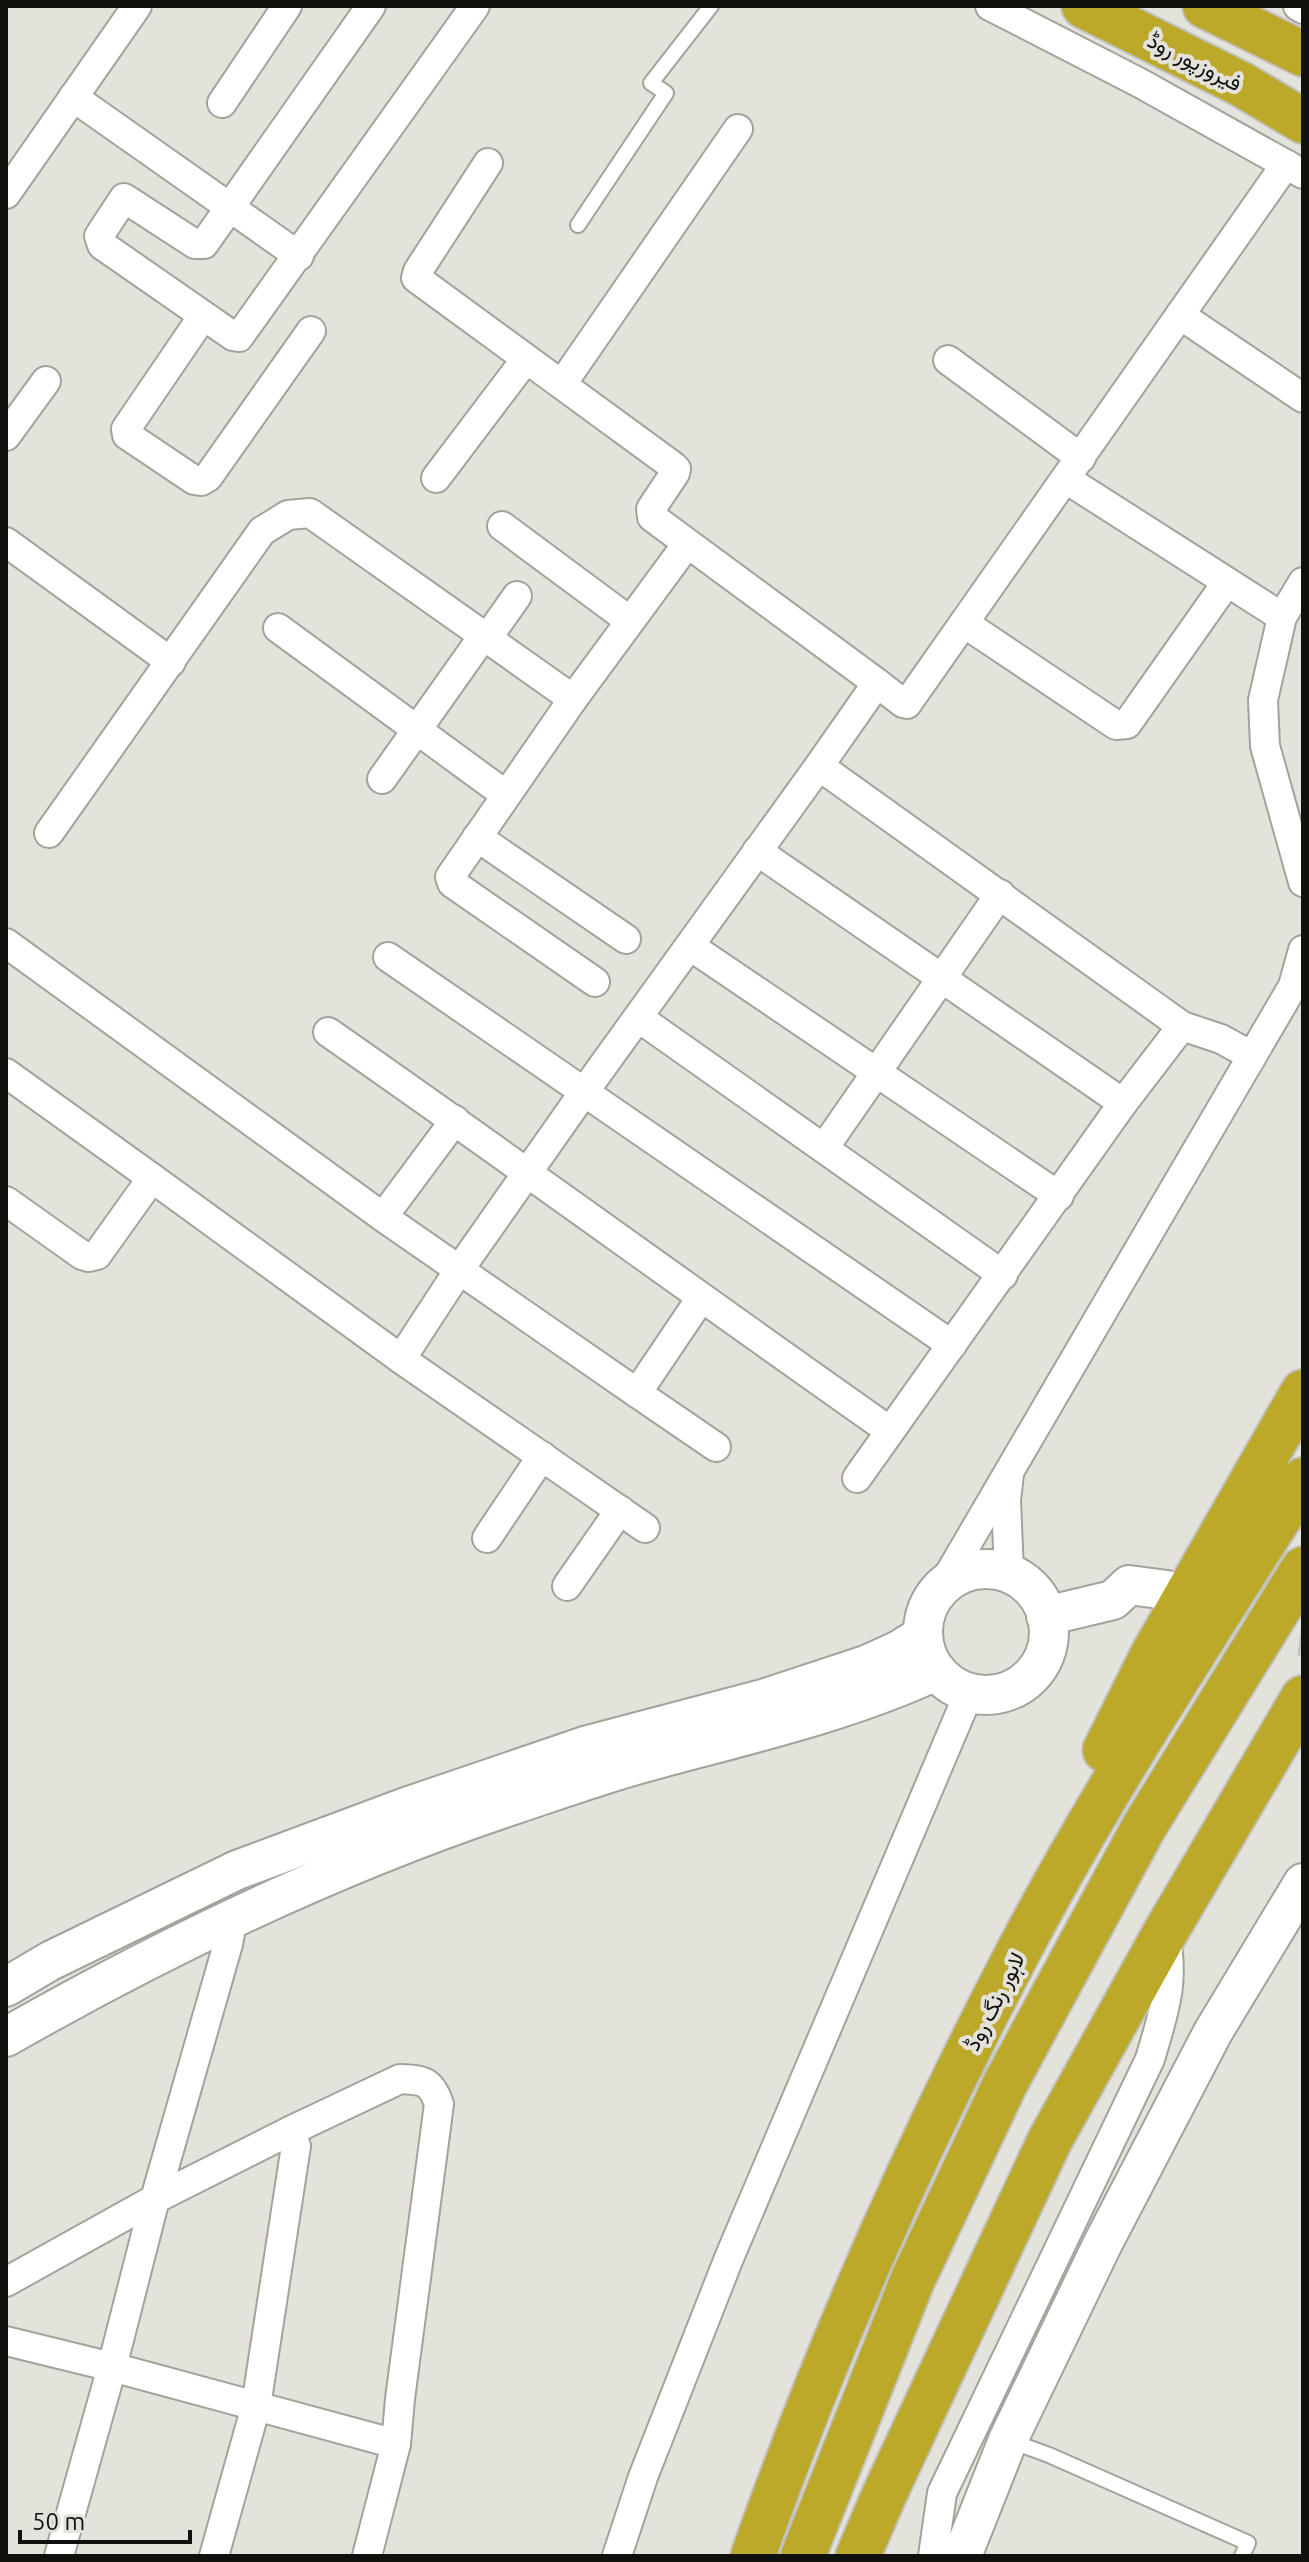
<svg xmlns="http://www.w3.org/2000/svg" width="1309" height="2562" font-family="Ubuntu,Vazirmatn,sans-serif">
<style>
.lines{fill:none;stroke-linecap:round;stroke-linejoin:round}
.secondary-tunnel{stroke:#c4c3bc;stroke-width:38;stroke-dasharray:38 19;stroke-linecap:butt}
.lane-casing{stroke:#a4a29b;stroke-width:18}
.street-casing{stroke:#a4a29b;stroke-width:32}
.secondary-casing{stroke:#a4a29b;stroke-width:42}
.highway-casing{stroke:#c1c1c0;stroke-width:48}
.lane{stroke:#fff;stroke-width:14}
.street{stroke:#fff;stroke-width:28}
.secondary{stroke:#fff;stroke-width:38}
.highway{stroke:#bda929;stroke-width:44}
.labels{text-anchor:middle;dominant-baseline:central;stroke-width:8;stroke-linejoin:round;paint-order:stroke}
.street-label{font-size:22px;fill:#10100d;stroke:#e4e3db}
</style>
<rect width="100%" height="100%" fill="#e4e3db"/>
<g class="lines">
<path class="secondary-tunnel" d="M1187 1621 1303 1637"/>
<g class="lane-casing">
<g id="lane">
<path d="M578 225 666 93 651 83 711 6"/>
<path d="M1008 2440 1049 2455 1248 2543 1242 2556"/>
</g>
</g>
<g class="street-casing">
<g id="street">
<path d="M371 6 204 244H195L124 198 99 236 102 245 233 336 239 337 475 6"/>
<path d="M990 6 1140 83 1303 174"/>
<path d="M1298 6 1303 9"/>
<path d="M73 97 299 256"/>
<path d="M222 103 287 6"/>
<path d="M488 163 418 271 416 278 673 466 676 469 675 473 651 509 652 517 877 683"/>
<path d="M6 194 137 6"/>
<path d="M1180 315 1303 398"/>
<path d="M203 316 126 429 127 435 194 480 201 481 208 477 311 331"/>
<path d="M948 360 1081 458"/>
<path d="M562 384 738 129"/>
<path d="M6 436 46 381"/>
<path d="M436 478 526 359"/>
<path d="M1066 479 1282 617"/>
<path d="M502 526 630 621"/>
<path d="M6 542 171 662"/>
<path d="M1303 582 1282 617 1263 700 1265 746 1303 882"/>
<path d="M964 623 1116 725 1127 724 1227 582"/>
<path d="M278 628 506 795"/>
<path d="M488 637 517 596"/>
<path d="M819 766 877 683 903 703 907 704 909 701 1286 164"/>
<path d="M382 779 484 635"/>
<path d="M49 833 262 531 288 515 310 513 573 699"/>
<path d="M477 837 626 939"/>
<path d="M757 851 1123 1103"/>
<path d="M6 943 383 1217 637 1393 701 1298"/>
<path d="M690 946 1059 1196"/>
<path d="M388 957 952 1345"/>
<path d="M595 982 452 883 450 877 573 699 687 544"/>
<path d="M639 1018 1003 1275"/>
<path d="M1182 1026 1221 1039 1252 1056"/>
<path d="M328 1032C516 1163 702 1299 890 1431"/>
<path d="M6 1073 152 1178"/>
<path d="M824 1148 1000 894"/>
<path d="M6 1201 82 1255 89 1257 97 1255 152 1178 401 1359 645 1528"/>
<path d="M383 1217 455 1120"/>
<path d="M401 1359 459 1270 584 1092 819 766 1182 1026 1123 1103 857 1478"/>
<path d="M637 1393 716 1447"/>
<path d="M1009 1474 1006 1500 1009 1573"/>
<path d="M487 1538 542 1456"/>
<path d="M567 1586 620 1510"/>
<path d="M941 1588 1293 986 1303 950"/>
<path d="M6 2282 155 2199 228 1944 233 1917"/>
<path d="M6 2341 112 2367 396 2444"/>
<path d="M59 2556 112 2367 155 2199 290 2131 400 2079C424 2080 431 2081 439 2104L400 2399 396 2444 367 2556"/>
<path d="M214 2556 256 2406 296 2146 290 2131"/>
<path d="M617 2556 643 2477 729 2258 969 1693"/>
<path d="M933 2556 942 2493 1150 2059C1164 2011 1175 1984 1165 1933"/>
</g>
</g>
<g class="secondary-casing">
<g id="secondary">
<circle cx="986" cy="1632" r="63"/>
<path d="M1046 1616 1113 1600 1129 1585 1167 1590"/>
<path d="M6 1987 50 1961 237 1870 406 1807 588 1745 766 1698 866 1665 899 1650 923 1635"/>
<path d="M6 2037C169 1944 338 1863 516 1804 558 1790 600 1775 643 1763 741 1736 843 1714 936 1671"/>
<path d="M962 2556 1008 2440 1102 2245 1213 2032 1303 1883"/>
</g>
</g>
<g class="highway-casing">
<g id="highway">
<path d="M1084 6 1241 84 1303 121"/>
<path d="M1205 6 1303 54"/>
<path d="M1105 1750 1153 1654 1303 1392"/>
<path d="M753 2556C825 2352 914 2152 1014 1960 1100 1794 1204 1638 1303 1480"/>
<path d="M803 2556 913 2279 1005 2084 1144 1827 1303 1569"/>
<path d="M858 2556 885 2493 1050 2140 1165 1933 1303 1698"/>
</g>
</g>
<use href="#lane" class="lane"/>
<use href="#street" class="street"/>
<use href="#secondary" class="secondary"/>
<use href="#highway" class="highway"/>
</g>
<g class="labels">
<g class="street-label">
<text transform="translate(1195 61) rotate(27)">فیروزپور روڈ</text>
<text transform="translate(994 2001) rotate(-63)">لاہور رنگ روڈ</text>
</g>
</g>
<rect width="1309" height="2562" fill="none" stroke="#10100d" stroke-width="16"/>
<path d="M20 2530v12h170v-12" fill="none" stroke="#10100d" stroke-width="4"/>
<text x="32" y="2530" font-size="24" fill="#10100d" stroke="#e4e3db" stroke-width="6" paint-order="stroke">50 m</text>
</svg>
